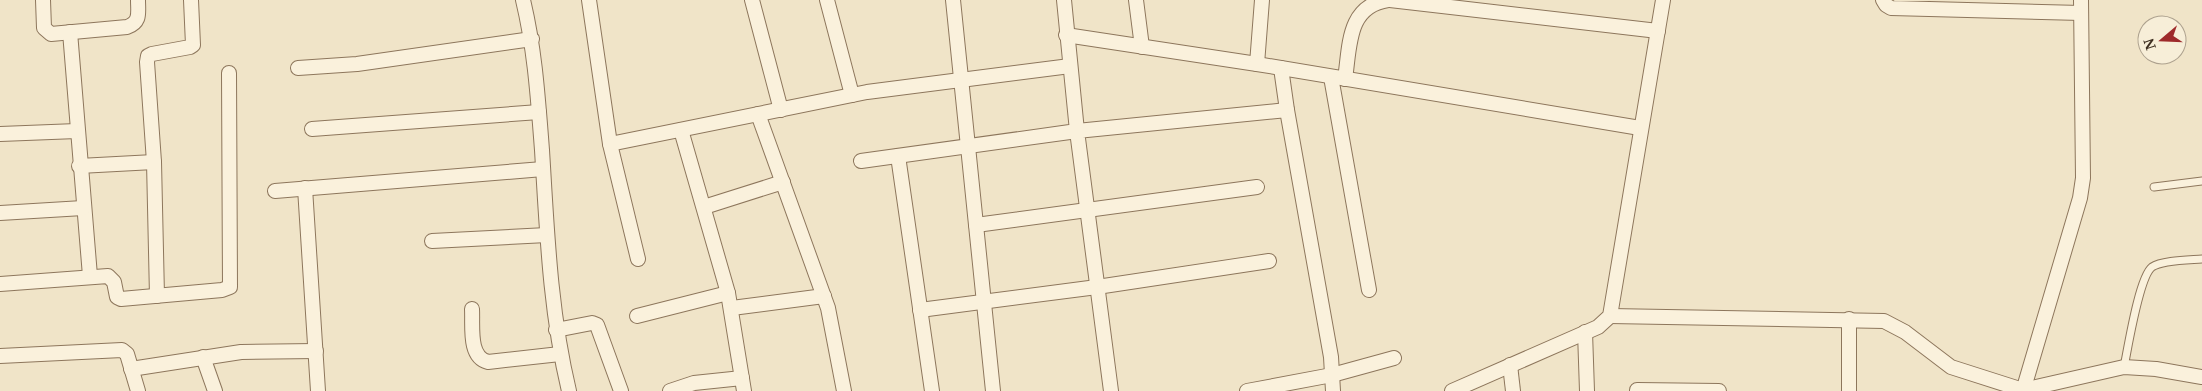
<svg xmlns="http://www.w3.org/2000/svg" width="2202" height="391" font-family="'Noto Serif',serif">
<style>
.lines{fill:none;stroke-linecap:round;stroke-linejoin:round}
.service-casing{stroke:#8d765c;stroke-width:9}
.minor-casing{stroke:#8d765c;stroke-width:16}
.service{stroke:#faf1dc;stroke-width:7}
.minor{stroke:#faf1dc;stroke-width:14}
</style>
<rect width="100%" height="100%" fill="#f0e4c8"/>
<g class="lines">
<g class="service-casing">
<g id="service">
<path d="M2154 187 2202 181"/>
<path d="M2124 367C2128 348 2139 277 2152 267 2162 260 2189 260 2202 259"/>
</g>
</g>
<g class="minor-casing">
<g id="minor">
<path d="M43 0 44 28 51 34 127 27C141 22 138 13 138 0"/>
<path d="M523 0C535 50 538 99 542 150 547 231 550 312 569 391"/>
<path d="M589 0 610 144 638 259"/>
<path d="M752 0 781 110"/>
<path d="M827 0 852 95"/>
<path d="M953 0 993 391"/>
<path d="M1136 0 1142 47"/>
<path d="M1390 0 1658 31"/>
<path d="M1883 0 1886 5 1891 8 2081 13"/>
<path d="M70 32 90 276"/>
<path d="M1066 35 1257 64 1640 128"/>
<path d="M1257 64 1262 0"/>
<path d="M298 68 357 64 532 39"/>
<path d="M1281 68 1287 110"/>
<path d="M1331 77 1369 290"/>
<path d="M1345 79C1350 46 1347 6 1388 0"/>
<path d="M758 114 828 308 844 391"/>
<path d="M312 129 539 112"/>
<path d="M681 130 728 293 744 391"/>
<path d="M0 134 77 131"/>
<path d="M610 144 867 92 1070 66"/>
<path d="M898 156 932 391"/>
<path d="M861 161 1077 131 1064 0"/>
<path d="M79 166 154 162"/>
<path d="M305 188 318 391"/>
<path d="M275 191 543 169"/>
<path d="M704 207 783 182"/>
<path d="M0 213 83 208"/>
<path d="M976 225 1257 187"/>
<path d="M432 241 547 235"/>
<path d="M0 284 108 276 114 282 117 297 121 299 222 290 230 287 229 73"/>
<path d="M157 296 154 162 147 62 148 56 152 54 190 47 193 45 191 0"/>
<path d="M732 308 824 296"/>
<path d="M472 309C473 326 468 357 488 362L560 354"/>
<path d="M920 310 1097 287 1269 261"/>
<path d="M637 316 728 293"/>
<path d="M1610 316 1884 321 1905 332 1951 367 2023 390 2124 367 2156 369 2202 377"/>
<path d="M556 330 592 323 597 325 621 391"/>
<path d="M1585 332 1587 391"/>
<path d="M0 356 122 350 127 354 138 391"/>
<path d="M203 357 215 391"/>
<path d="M1510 365 1513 391"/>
<path d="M131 369 241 352 316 351"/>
<path d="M1637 390 1719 391"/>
<path d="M670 391 694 383 742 378"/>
<path d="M1111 391 1077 131 1287 110 1331 357 1333 391"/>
<path d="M1247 391 1332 375 1394 358"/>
<path d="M1452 391 1598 327 1610 316 1663 0"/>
<path d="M1849 391V319"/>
<path d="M2023 391 2080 198 2083 178 2081 0"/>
</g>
</g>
<use href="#service" class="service"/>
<use href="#minor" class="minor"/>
</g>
<g transform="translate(2162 40) rotate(251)"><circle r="24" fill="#f7eed8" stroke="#ada18e"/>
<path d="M0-4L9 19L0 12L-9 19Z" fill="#9e2a2b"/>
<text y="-8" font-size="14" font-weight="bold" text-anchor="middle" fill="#3d2e20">N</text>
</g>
</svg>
